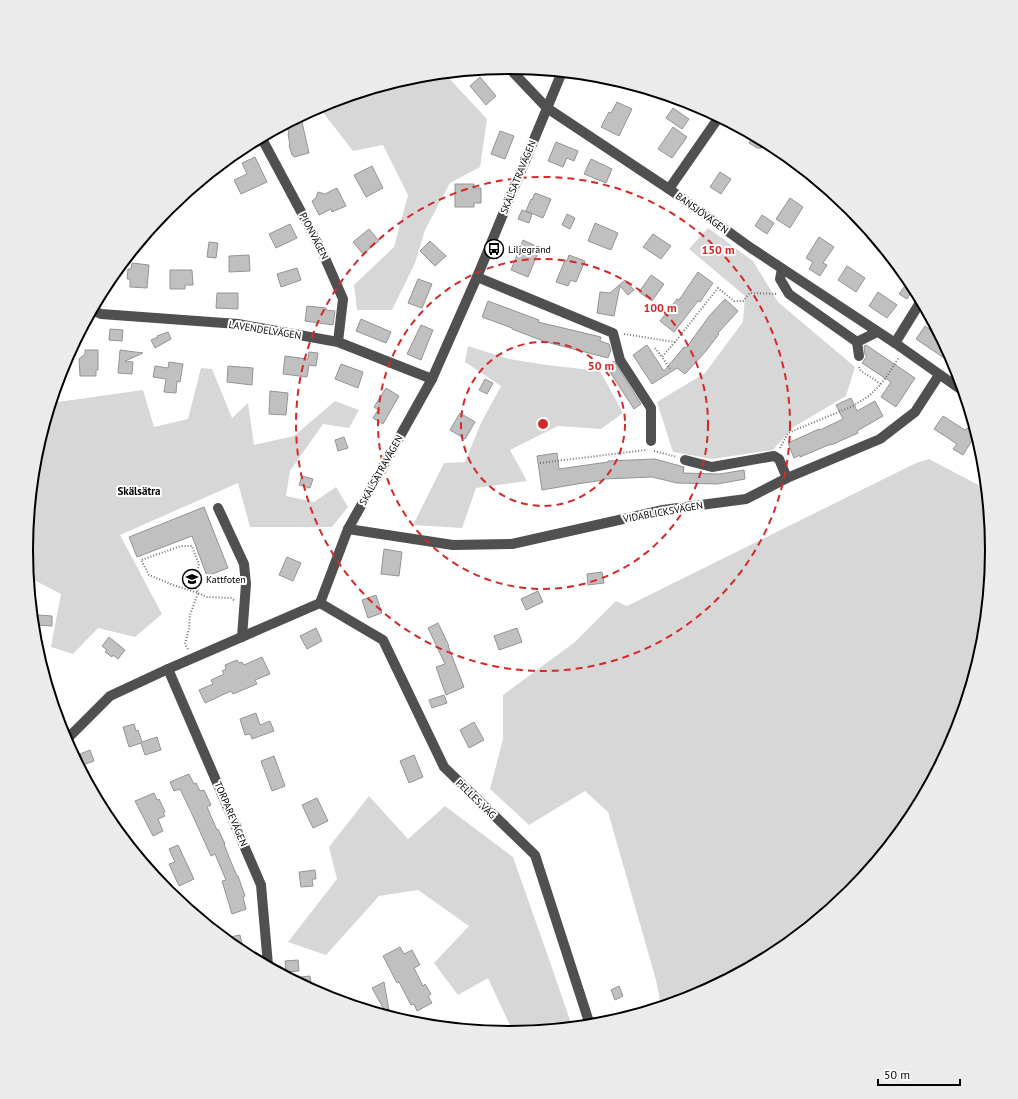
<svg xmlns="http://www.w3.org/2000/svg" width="1018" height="1099" font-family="'PT Sans',sans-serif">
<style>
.green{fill:#d7d7d7}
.building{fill:#c0c0c0;stroke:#949494}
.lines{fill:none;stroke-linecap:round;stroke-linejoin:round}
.path{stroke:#727272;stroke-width:2;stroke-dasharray:1 2;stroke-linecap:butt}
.minor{stroke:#505050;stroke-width:10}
.ring{fill:none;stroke:#d62828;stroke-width:2;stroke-dasharray:7 5}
.labels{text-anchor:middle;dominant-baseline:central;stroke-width:4;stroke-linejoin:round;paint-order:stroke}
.street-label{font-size:10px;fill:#000;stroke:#fff}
.poi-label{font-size:10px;fill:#000;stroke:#fff;text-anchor:start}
.neighbourhood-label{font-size:11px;font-weight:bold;fill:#000;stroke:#fff}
.rim{fill:none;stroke:#000;stroke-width:2}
.centre{fill:#d62828;stroke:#fff;stroke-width:2}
.ring-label{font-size:12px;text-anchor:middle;font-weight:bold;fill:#d62828;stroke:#fff;stroke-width:4;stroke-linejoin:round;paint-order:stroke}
</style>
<rect width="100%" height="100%" fill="#fff"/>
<g class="green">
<path d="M444 73 487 119 480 167 450 183 425 230 415 263 392 310H357L354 285 394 247 408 195 383 145 353 151 318 106 324 103 415 76Z"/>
<path d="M708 228 753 261 778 302 855 367 846 396 792 428 773 450 712 459 673 452 657 402 705 373 743 322 745 296 689 249Z"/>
<path d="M468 346 509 359 547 365 600 371 623 413 601 429 558 426 510 450 527 481 476 488 462 528 413 525 444 463 465 462 481 423 501 386 465 362Z"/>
<path d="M201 368 212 369 232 418 248 403 254 445 294 436 335 401 359 410 349 428 323 424 290 471 286 496 314 502 336 487 348 507 332 527H250L238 483 120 535 162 614 135 637 98 628 73 654 51 647 61 594 32 579 26 549 35 455 51 403 143 390 154 427 188 419Z"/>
<path d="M929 459 986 489 992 550 983 644 955 735 910 818 850 891 777 951 694 996 661 1006 656 980 608 812 585 791 529 825 490 789 503 739V695L575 642 616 601 627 606 916 463Z"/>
<path d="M369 796 408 839 445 806 513 857 550 962 572 1026 513 1032 488 978 458 995 434 963 469 926 418 890 379 896 326 955 288 942 337 879 329 847Z"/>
</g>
<g class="building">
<path d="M480 77 496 96 486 105 470 86Z"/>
<path d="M617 102 632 109 619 136 601 127 609 112 611 113Z"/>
<path d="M673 108 689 119 682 129 666 118Z"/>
<path d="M302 122 309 153 294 157 293 155H292L289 145H290L288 134H289L287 126Z"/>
<path d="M673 127 687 137 672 158 658 149Z"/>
<path d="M500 131 514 136 505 159 491 154Z"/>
<path d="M754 135 765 142 761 148H757L749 143Z"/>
<path d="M556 142 578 151 574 161 567 158 563 167 548 161Z"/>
<path d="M255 157 267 182 241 194 234 180 247 174 242 163Z"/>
<path d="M591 159 612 169 606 183 584 174Z"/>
<path d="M372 166 383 188 366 197 354 175Z"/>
<path d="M720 172 731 179 721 194 710 187Z"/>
<path d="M455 184H474V188H481V203H474V207H455Z"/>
<path d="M337 188 346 206 332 212 331 209 319 215 312 201 316 198 318 192 325 194Z"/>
<path d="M535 193 551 199 543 218 526 211 531 199 532 200Z"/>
<path d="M790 198 803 207 790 228 776 219Z"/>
<path d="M522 210 532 214 529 223 518 219Z"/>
<path d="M567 214 575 218 570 229 562 225Z"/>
<path d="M762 215 774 223 767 234 755 226Z"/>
<path d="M595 223 618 233 611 250 588 241Z"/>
<path d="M290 224 297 238 276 248 269 234Z"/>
<path d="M369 229 379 241 363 254 353 242Z"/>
<path d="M653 234 671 246 661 259 643 247Z"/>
<path d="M819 237 834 247 823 263 827 265 820 276 809 269 813 262 806 258Z"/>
<path d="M523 240 540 248 528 277 511 270Z"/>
<path d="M430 241 446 256 435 266 420 251Z"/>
<path d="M209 242 218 243 216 258 207 257Z"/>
<path d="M249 255 250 271 229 272V256Z"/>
<path d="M569 255 585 261 576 282 571 280 568 286 556 282 565 260 567 261Z"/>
<path d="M132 263 149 265 147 288 130 287V279H127L128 269H131Z"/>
<path d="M847 266 865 278 856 292 838 280Z"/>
<path d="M297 268 301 280 281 287 277 274Z"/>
<path d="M170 270H192L193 285H185V289H170Z"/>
<path d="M698 272 713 283 700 302 698 301 674 332 660 321 677 299 679 300Z"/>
<path d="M651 275 664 284 652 301 639 292Z"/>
<path d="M418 279 432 284 422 308 408 303Z"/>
<path d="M625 280 634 290 628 295 620 286 614 316 597 313 600 292 610 293Z"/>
<path d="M909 280 914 288 907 299 899 294Z"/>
<path d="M878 292 897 305 887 318 869 306Z"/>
<path d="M217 293H238V309L216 308Z"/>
<path d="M725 299 738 311 718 333 719 334 706 351 685 374 677 368 652 384 633 355 647 345 664 371 684 347 686 348 710 315Z"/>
<path d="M488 301 539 320 538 322 601 337 600 341 609 344 611 350 608 358 546 342 512 329V328L482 317Z"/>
<path d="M307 306 326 308V310L335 311 333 325 305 321Z"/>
<path d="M361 319 391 332 386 343 356 331Z"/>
<path d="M421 325 433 330 421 360 407 354Z"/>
<path d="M925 326 940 336 956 366 916 339Z"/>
<path d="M110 329 123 330 122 341 109 340Z"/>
<path d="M168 332 171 339 155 348 151 340 158 337 157 336Z"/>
<path d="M866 345 915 378 896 407 881 397 891 382 862 363 867 356 865 355 864 346Z"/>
<path d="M85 350H98V370H96V376H80L79 359 85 354Z"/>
<path d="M120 350 143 353 125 361 133 362 132 374 118 373Z"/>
<path d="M309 352 318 353 316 366 309 365 307 377 283 374 285 356 308 359Z"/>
<path d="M614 361 641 404 634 409 606 366Z"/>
<path d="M169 362 183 364 180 382 177 381 176 393 164 392 166 379 153 377 155 366 168 368Z"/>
<path d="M341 364 363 372 358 388 335 379Z"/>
<path d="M228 366 253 368 252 385 227 382Z"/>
<path d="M485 379 493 383 487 394 479 390Z"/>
<path d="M386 388 399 396 383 424 373 418 378 410 374 407Z"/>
<path d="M270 391 288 393 286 415 269 414Z"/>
<path d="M851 398 857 411 875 401 883 416 857 431 858 433 831 445V444L800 457V455L794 458 788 443 819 429 820 430 843 419 836 405Z"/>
<path d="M460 413 475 422 465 439 450 430Z"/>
<path d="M943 416 965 430 967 428 976 434 963 455 953 449 957 444 934 429Z"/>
<path d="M344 437 348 448 338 451 335 440Z"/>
<path d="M557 453 559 469 608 462V461L655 459 684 467 683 473 720 474 744 470 745 479 717 484 677 483 652 477 604 479V480L577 484 542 490 537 456Z"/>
<path d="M302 476 313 479 310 488 299 485Z"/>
<path d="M204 507 228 568 207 576 192 536 137 557 129 537Z"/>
<path d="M384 549 402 552 399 576 381 574Z"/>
<path d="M287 557 301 563 293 581 279 575Z"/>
<path d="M602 572 604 583 588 585 587 574Z"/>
<path d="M538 591 543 602 526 610 521 599Z"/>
<path d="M376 595 382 613 368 618 362 600Z"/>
<path d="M38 615 52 616V626L37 625Z"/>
<path d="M438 623 449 646H448L464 687 446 695 436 667 445 664 428 628Z"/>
<path d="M316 628 322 641 307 649 300 636Z"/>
<path d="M517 628 522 642 499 650 494 636Z"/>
<path d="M109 637 125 650 118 659 113 655 112 657 105 652 107 650 102 646Z"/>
<path d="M262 657 270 674 255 680 257 684 233 694 231 691 205 703 199 690 213 684 211 680 224 674 222 671 226 669 225 665 237 660 239 663 242 662 244 665Z"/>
<path d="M444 695 447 703 432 708 429 700Z"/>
<path d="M256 713 260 725 270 721 274 731 252 739 250 734 245 735 240 719Z"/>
<path d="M474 722 484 740 469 748 460 730Z"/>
<path d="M134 724 136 731 138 730 142 742 157 737 161 750 145 755 141 743 129 747 123 727Z"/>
<path d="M90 750 94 761 83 765 80 754Z"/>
<path d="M414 755 423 777 409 783 400 761Z"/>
<path d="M274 756 285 786 272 791 261 761Z"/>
<path d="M189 774 194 784 196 783 200 791 204 790 211 805 207 807 217 830 218 829 225 844H224L229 857 237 876H238L245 896 243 897 246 909 232 914 222 881 226 880 215 854 211 856 192 814 180 789 174 791 170 782Z"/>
<path d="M154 793 157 800 159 799 165 812 163 813 165 816 158 819 163 831 153 836 135 801Z"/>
<path d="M317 798 328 821 313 828 302 805Z"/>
<path d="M178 845 194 879 179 886 169 864 175 862 169 849Z"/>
<path d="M315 870 316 879H312L313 886 301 887 299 872Z"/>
<path d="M240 935 244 953 225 938Z"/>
<path d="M400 947 404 954 412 950 420 965 414 968 423 986 425 984 431 994 428 996 432 1003 417 1011 414 1004 411 1005 399 982 397 983 383 956Z"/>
<path d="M298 960 299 971 286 972 285 961Z"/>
<path d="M310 976 312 989 292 978Z"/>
<path d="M384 982 390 1016 387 1015 372 988Z"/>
<path d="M619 986 623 996 615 1000 611 990Z"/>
</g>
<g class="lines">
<g class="path">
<path d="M624 334 675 342 718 288 734 301H743L750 293 778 294"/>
<path d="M655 348 662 357"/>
<path d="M859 367 861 371 881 384"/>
<path d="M670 369 662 357 675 342"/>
<path d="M780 448 788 433 853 406 869 396 881 384 889 373 899 357"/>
<path d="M654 451 677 457"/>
<path d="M540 463 646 450"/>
<path d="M188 649 185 644 189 629 190 615 198 593 173 585 149 575 141 560 181 546H192L194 552 199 564 195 584 198 593 207 597 231 598 235 601"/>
</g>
<g class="minor">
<path d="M508 67 547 108 669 189 751 248 895 343 963 391"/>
<path d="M261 137 321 249 343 299 338 342"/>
<path d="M669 189 719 117"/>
<path d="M782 269 780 279 789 294 857 342 877 332"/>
<path d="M477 277 613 333 620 360 651 408V441"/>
<path d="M92 310 101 314 238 324 338 342 432 379"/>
<path d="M857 342 859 356"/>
<path d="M895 343 921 301"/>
<path d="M685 460 712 467 774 456 779 459 787 478"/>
<path d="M218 508 244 564 246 584 242 637"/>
<path d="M348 529 453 545 512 544 663 510 746 499 787 478 880 439 915 412 939 375"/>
<path d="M320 603 383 640 444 767 535 855 590 1025"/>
<path d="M168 669 261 885 268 965"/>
<path d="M66 740 110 696 168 669 320 603 348 529 432 379 477 277 562 72"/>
</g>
</g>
<g class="ring">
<circle cx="543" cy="424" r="82"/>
<circle cx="543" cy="424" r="165"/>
<circle cx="543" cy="424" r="247"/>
</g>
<defs>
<g id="bus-ring" transform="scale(1)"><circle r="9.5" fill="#fff" stroke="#000" stroke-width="1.5"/><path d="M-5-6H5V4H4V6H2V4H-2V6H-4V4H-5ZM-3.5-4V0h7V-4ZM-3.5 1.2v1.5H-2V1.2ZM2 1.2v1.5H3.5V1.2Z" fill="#000"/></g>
<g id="school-ring" transform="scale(1)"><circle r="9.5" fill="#fff" stroke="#000" stroke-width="1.5"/><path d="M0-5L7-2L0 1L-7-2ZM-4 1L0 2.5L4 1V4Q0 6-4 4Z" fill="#000"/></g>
</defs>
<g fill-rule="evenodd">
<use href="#bus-ring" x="494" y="249"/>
<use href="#school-ring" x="192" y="579"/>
</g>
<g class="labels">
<g class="street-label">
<text transform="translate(518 177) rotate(-68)">SKÄLSÄTRAVÄGEN</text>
<text transform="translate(702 213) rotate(36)">BANSJÖVÄGEN</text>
<text transform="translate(314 236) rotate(63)">PIONVÄGEN</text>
<text transform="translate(265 330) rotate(9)">LAVENDELVÄGEN</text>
<text transform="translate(381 470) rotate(-61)">SKÄLSÄTRAVÄGEN</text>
<text transform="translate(663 512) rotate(-10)">VIDABLICKSVÄGEN</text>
<text transform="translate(476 799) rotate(44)">PELLES VÄG</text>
<text transform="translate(231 814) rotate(67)">TORPAREVÄGEN</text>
</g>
<g class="poi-label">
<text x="508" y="249">Liljegränd</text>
<text x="206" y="579">Kattfoten</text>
</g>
<g class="neighbourhood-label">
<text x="139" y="491">Skälsätra</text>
</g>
</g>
<path d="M0 0H1018V1099H0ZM33 550a476 476 0 1 1 952 0a476 476 0 1 1-952 0Z" fill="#ebebeb" fill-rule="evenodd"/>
<path class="rim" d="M33 550a476 476 0 1 1 952 0a476 476 0 1 1-952 0Z"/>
<circle cx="543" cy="424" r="6" class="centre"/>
<g class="ring-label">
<text x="718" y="254">150 m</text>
<text x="660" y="312">100 m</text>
<text x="601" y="370">50 m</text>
</g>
<path d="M878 1079v6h82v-6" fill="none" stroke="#000000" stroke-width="2"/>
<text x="884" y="1079" font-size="12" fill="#000000" stroke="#ffffff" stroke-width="3" paint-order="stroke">50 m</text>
</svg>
